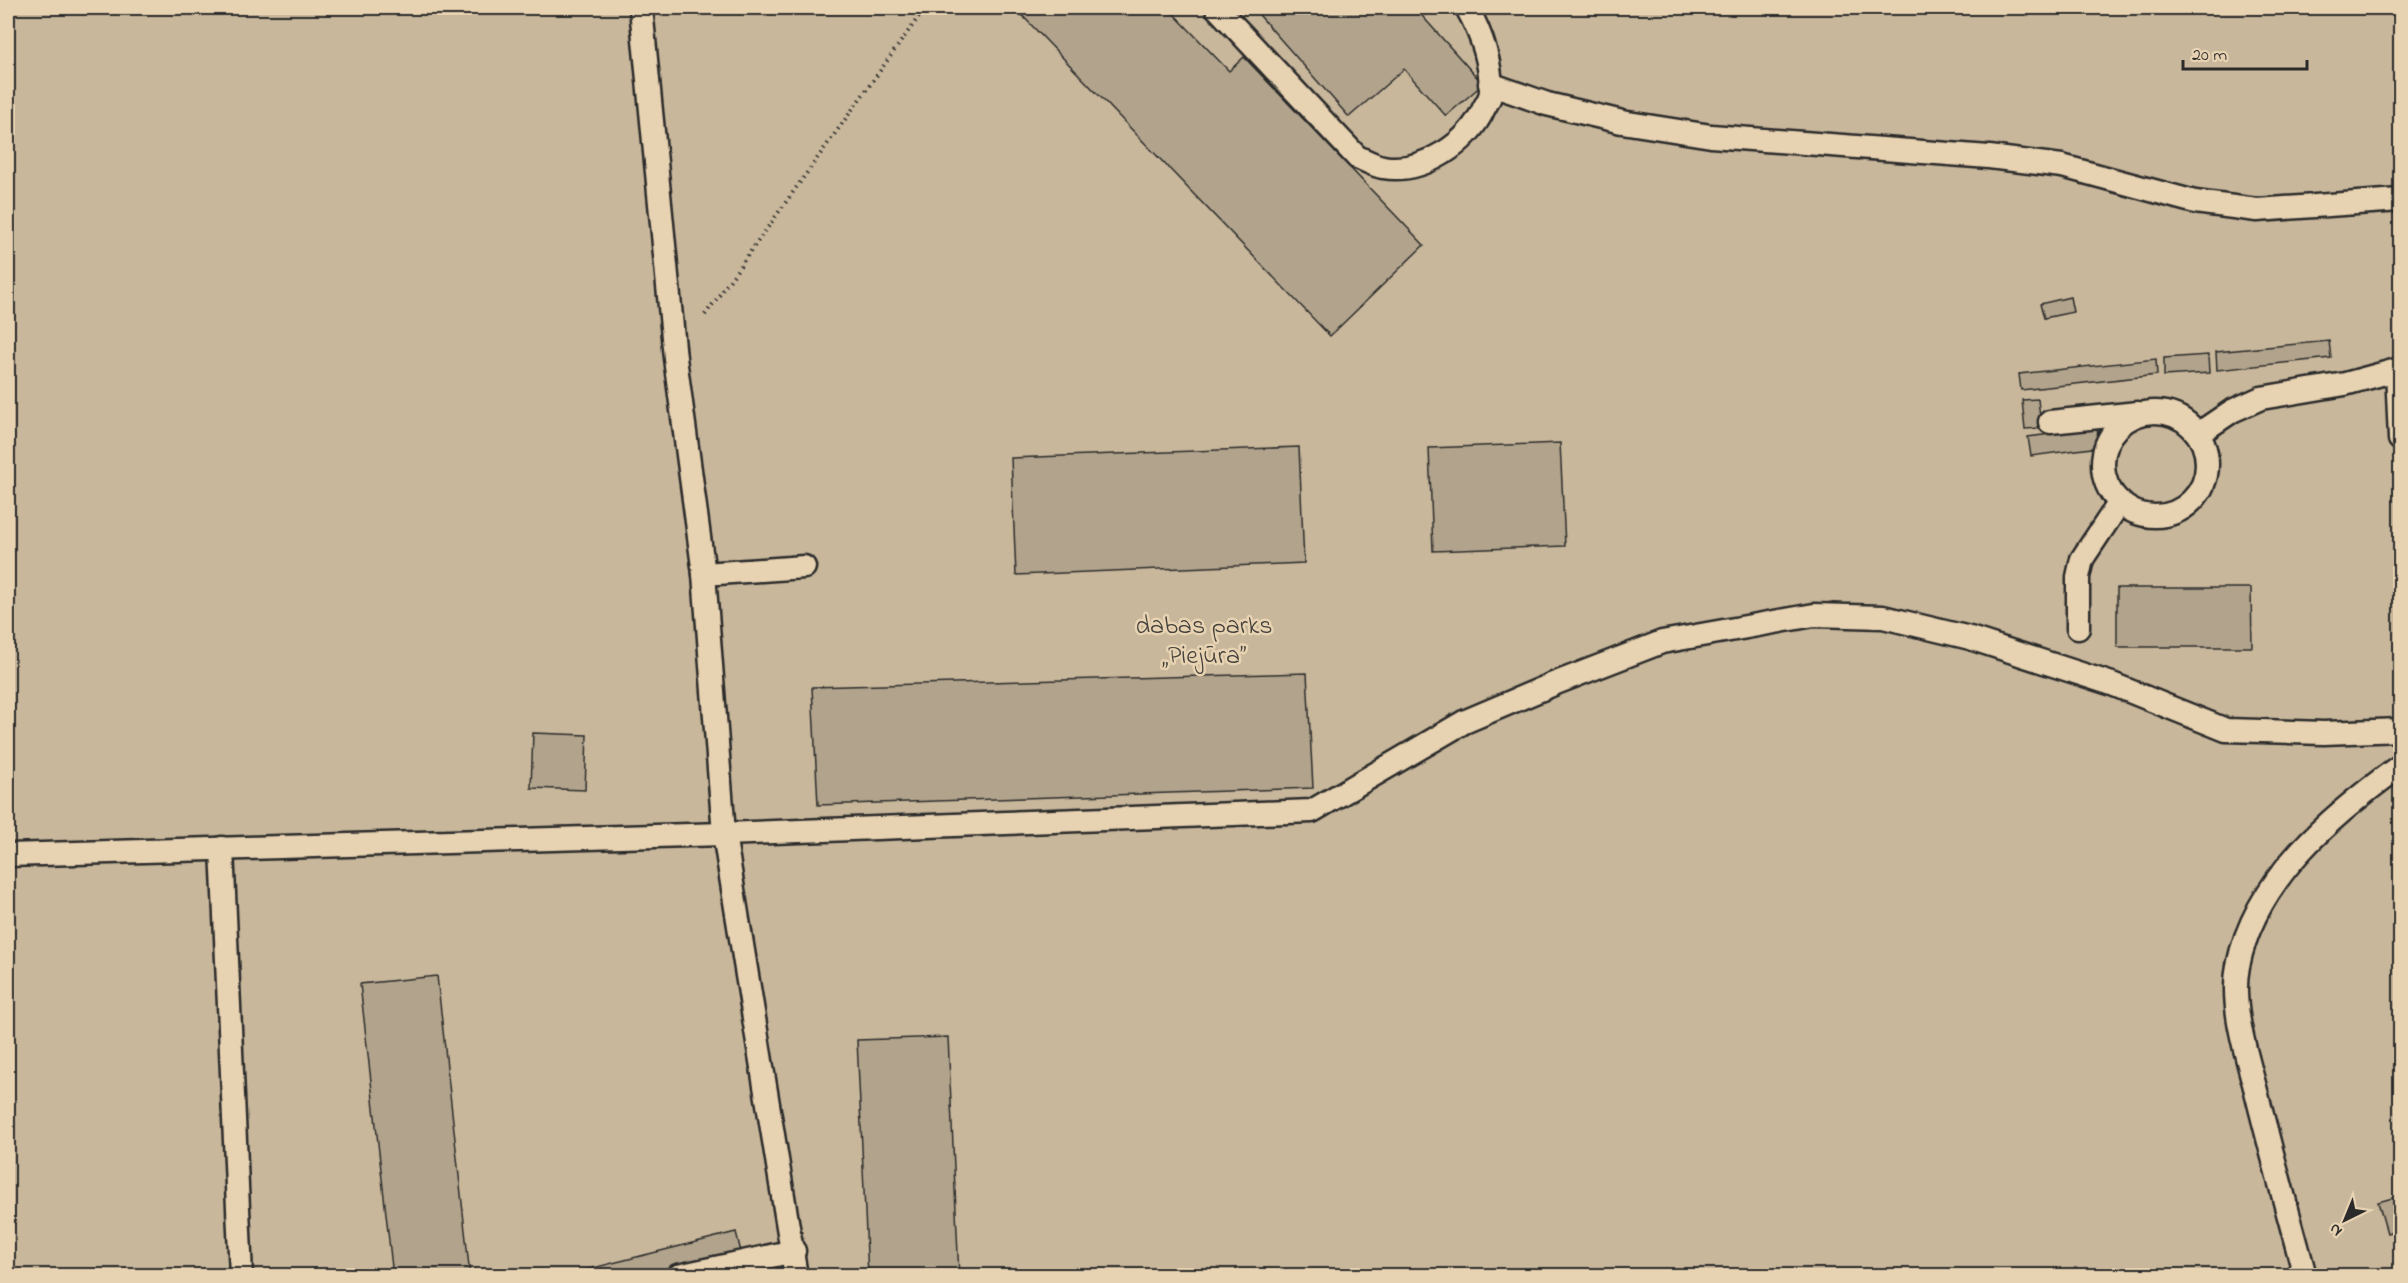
<svg xmlns="http://www.w3.org/2000/svg" width="2408" height="1283" font-family="'Indie Flower',sans-serif">
<style>
.green{fill:#c8b79b;stroke:#7a7163;stroke-width:1.5}
.building{fill:#b2a48c;stroke:#2b2b2b;stroke-width:1.5}
.lines{fill:none;stroke-linecap:round;stroke-linejoin:round}
.lane-casing{stroke:#2b2b2b;stroke-width:27}
.path{stroke:#2b2b2b;stroke-width:4;stroke-dasharray:1.5 4.5;stroke-linecap:butt}
.lane{stroke:#e7d2b1;stroke-width:22}
.labels{text-anchor:middle;dominant-baseline:central;stroke-width:5;stroke-linejoin:round;paint-order:stroke}
.park-label{font-size:26px;fill:#43403c;stroke:#e7d2b1}
</style>
<rect width="100%" height="100%" fill="#e7d2b1"/>
<filter id="ink" filterUnits="userSpaceOnUse"><feTurbulence type="fractalNoise" baseFrequency=".0167" numOctaves="2"/><feDisplacementMap in="SourceGraphic" scale="12" xChannelSelector="R" yChannelSelector="G"/><feConvolveMatrix kernelMatrix="1 2 1 2 8 2 1 2 1" color-interpolation-filters="sRGB"/></filter>
<g filter="url(#ink)">
<rect class="green" x="8" y="8" width="2392" height="1267"/>
<g class="building">
<path d="M1015 8H1168L1229 71 1244 57 1424 245 1330 336Z"/>
<path d="M1253 8H1415L1483 84 1446 116 1404 69 1349 117Z"/>
<path d="M2070 297 2073 312 2044 318 2040 304Z"/>
<path d="M2329 341 2331 358 2217 370 2216 352Z"/>
<path d="M2208 355 2209 373 2164 376V358Z"/>
<path d="M2156 359 2157 375 2021 390 2019 374Z"/>
<path d="M2038 399 2041 428 2025 429 2022 400Z"/>
<path d="M2097 428 2099 447 2031 456 2028 437Z"/>
<path d="M1560 443 1565 546 1433 551 1429 448Z"/>
<path d="M1299 447 1304 563 1016 575 1011 458Z"/>
<path d="M2117 588H2251L2252 647H2117Z"/>
<path d="M1307 673 1313 788 818 805 812 687Z"/>
<path d="M533 733 587 735 585 790 531 788Z"/>
<path d="M437 976 470 1276H393L360 984Z"/>
<path d="M948 1037 959 1276H868L857 1040Z"/>
<path d="M2400 1196V1229L2387 1233 2378 1202Z"/>
<path d="M736 1232 747 1276H582L581 1271Z"/>
</g>
<g class="lines">
<g class="lane-casing">
<g id="lane">
<path d="M641 8 675 358 704 574 724 834 796 1276"/>
<path d="M1217 8 1357 157C1365 160 1375 166 1383 167 1423 174 1469 143 1484 108 1487 103 1491 97 1491 91 1491 62 1481 33 1467 8"/>
<path d="M1490 84 1547 104 1622 122 1711 136 1989 157 2062 166 2195 202 2257 210 2400 200"/>
<path d="M2397 370 2400 439"/>
<circle cx="2155" cy="464" r="52"/>
<path d="M2050 422 2138 413"/>
<path d="M2198 434 2232 411 2261 398 2345 384 2400 369"/>
<path d="M704 574 804 567"/>
<path d="M2078 628V577L2082 559 2120 502"/>
<path d="M222 848 241 1276"/>
<path d="M8 855 724 834 1312 811 1464 722 1556 683 1662 642 1814 615 1883 617 1970 638 2112 684 2226 730 2324 733 2400 730"/>
<path d="M678 1276 794 1251"/>
<path d="M2305 1276C2289 1216 2272 1156 2257 1095 2247 1056 2230 1006 2238 966 2255 879 2332 815 2400 766"/>
</g>
</g>
<path class="path" d="M705 315 925 8"/>
<use href="#lane" class="lane"/>
</g>
</g>
<g class="labels">
<g class="park-label">
<text x="1204" y="627">dabas parks<tspan x="1204" dy="30">„Piejūra”</tspan></text>
</g>
</g>
<rect width="2408" height="1283" fill="none" stroke="#e7d2b1" stroke-width="30"/>
<rect x="15" y="15" width="2378" height="1253" fill="none" stroke="#2b2b2b" stroke-width="2" filter="url(#ink)"/>
<g transform="translate(2345 1220) rotate(223)" stroke="#e7d2b1" stroke-width="4.5" paint-order="stroke">
<path d="M0-4.5L10 22L0 15L-10 22Z" fill="#2b2b2b"/>
<text y="-9" font-size="16" font-weight="bold" text-anchor="middle" fill="#2b2b2b">N</text>
</g>
<path d="M2183 60v9h124v-9" fill="none" stroke="#2b2b2b" stroke-width="3"/>
<text x="2192" y="60" font-size="18" fill="#2b2b2b" stroke="#e7d2b1" stroke-width="4.5" paint-order="stroke">20 m</text>
</svg>
